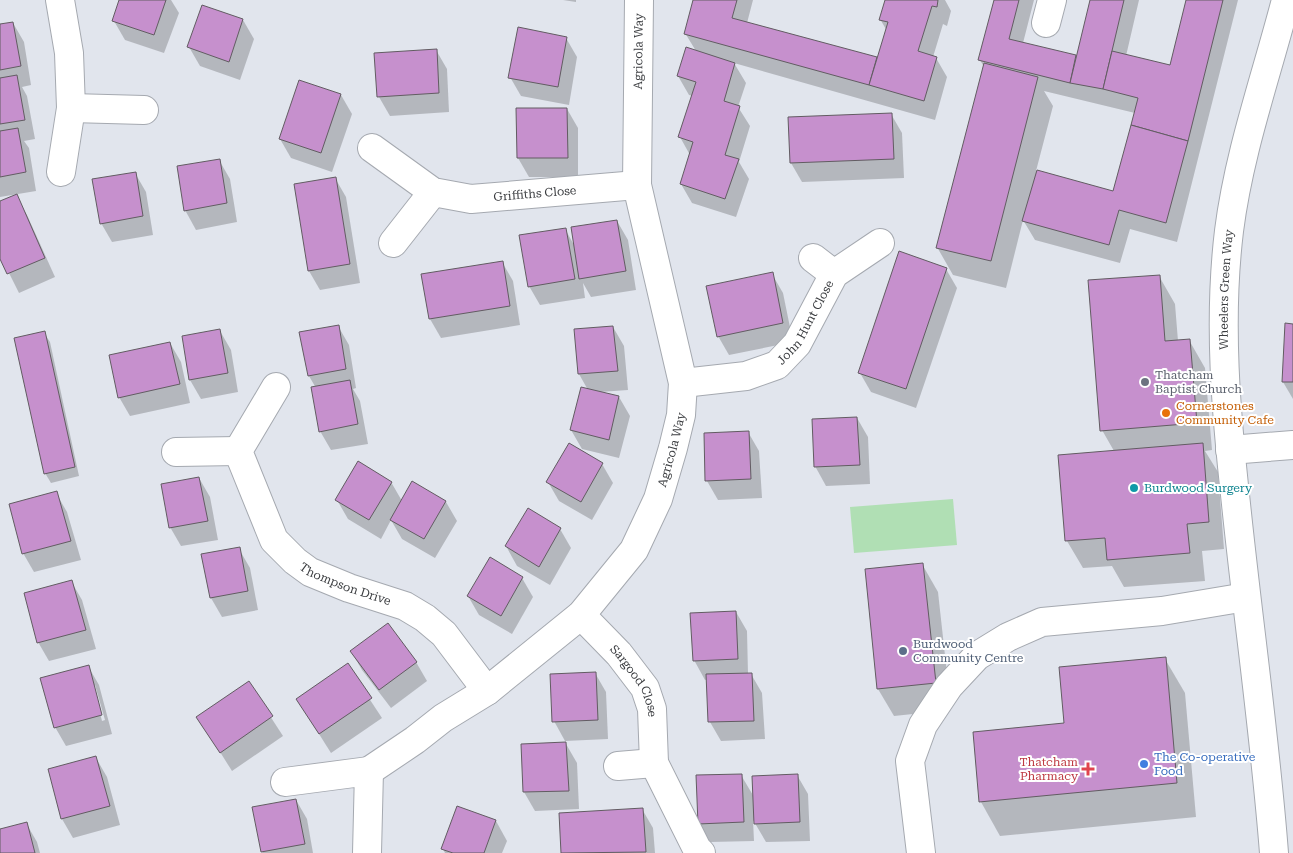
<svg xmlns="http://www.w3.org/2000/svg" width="1293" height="853" font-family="'Roboto Serif',serif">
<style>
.green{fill:#b0dfb4}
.shadow{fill:#0003;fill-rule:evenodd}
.building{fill:#c690cd;stroke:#625c62}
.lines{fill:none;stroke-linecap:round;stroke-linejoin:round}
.street-casing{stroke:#a5a9b0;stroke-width:30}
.street{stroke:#fff;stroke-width:28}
.worship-dot{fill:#6b7280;stroke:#fff;stroke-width:2}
.food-dot{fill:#e8710a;stroke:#fff;stroke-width:2}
.culture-dot{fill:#0f9aa8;stroke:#fff;stroke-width:2}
.service-dot{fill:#5c6f8a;stroke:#fff;stroke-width:2}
.shop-dot{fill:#3f7fe0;stroke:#fff;stroke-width:2}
.health-dot{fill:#e0444e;stroke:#fff;stroke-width:2}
.labels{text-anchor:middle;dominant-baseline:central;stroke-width:4;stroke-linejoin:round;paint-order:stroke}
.street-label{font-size:12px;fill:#3b3d40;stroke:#fff}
.worship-label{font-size:12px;fill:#5b616d;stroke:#fff;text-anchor:start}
.food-label{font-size:12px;fill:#c56008;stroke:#fff;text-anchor:start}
.culture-label{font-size:12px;fill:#0d838f;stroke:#fff;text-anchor:start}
.service-label{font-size:12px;fill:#4e5e75;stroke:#fff;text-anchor:start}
.shop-label{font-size:12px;fill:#366cbe;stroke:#fff;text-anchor:start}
.health-label{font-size:12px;fill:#be3a42;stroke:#fff;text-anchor:end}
</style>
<rect width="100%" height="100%" fill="#e1e5ed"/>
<path class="green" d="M953 499 957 545 854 553 850 507Z"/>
<g class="shadow">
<path d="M121 0H171L179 13 164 53 125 40 114 21Z"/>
<path d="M563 0H576V2Z"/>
<path d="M694 0H753L747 23 878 59 887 31 880 19 886 0H945L951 11 947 26 943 24 933 57 936 58 947 77 935 120 734 63 746 83 738 107 750 126 739 162 749 179 736 217 692 203 681 184 690 155 680 137 693 96 689 95 678 76 696 51 685 33Z"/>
<path d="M995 0H1034L1023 43 1077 57 1091 0H1139L1126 56 1171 67 1187 0H1238L1177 242 1130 229 1120 263 1035 240 1023 220 1006 288 953 275 937 247 984 67 980 60ZM1044 91 1135 113 1114 192 1036 171 1053 106Z"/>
<path d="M243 20 254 39 240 80 200 66 189 47Z"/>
<path d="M13 23 24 42 31 85 22 87 27 96 35 139 24 141 29 148 36 191 0 197V25Z"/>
<path d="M566 38 577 57 569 105 521 96 510 77Z"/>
<path d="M436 50 447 69 449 112 390 116 379 97 376 54Z"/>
<path d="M341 95 352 114 332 172 291 158 280 139Z"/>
<path d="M567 109 578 128V177H529L518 158Z"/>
<path d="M891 114 902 133 904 178 802 182 791 163 789 119Z"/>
<path d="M219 160 230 179 237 222 196 230 185 210Z"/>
<path d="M135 173 146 192 153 235 112 242 101 223Z"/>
<path d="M335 178 346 197 360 283 320 290 309 271Z"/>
<path d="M16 196 27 215 55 277 19 293 0 255V203Z"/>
<path d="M617 221 628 240 636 290 591 297 583 283 585 298 540 305 529 286 565 229 574 245Z"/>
<path d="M502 262 513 281 520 325 441 338 430 319Z"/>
<path d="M946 269 957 288 916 408 871 392 860 373Z"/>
<path d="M772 274 783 293 793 342 729 355 718 336Z"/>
<path d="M1159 276 1175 304 1178 341 1189 340 1205 368 1212 450 1205 451 1218 472 1224 549 1202 551 1205 581 1124 587 1112 566 1083 568 1067 541 1114 451 1102 430Z"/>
<path d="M1293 325V399L1283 382Z"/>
<path d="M338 326 349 345 356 388 353 389 360 401 368 444 331 450 320 431 316 388 309 376Z"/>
<path d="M613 327 624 346 628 390 600 392 619 397 630 416 619 458 582 449 571 430 588 390 579 374Z"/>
<path d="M220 331 231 350 238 392 201 399 190 380 183 337Z"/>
<path d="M44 333 50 342 79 476 51 483 45 473Z"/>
<path d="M170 343 181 362 190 403 130 416 119 397Z"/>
<path d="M857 418 868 437 870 484 826 486 815 466Z"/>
<path d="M748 432 759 451 762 498 718 500 707 481Z"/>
<path d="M602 464 613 483 592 520 559 501 548 482Z"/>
<path d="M199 478 210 497 218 540 181 546 170 527Z"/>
<path d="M391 482 402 501 446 502 457 521 435 558 402 539 391 520 381 539 348 519 337 500Z"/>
<path d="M56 493 67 512 81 560 34 572 23 553Z"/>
<path d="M560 529 571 548 550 585 517 566 506 546Z"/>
<path d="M239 549 250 568 258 610 222 617 211 598 203 555Z"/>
<path d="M922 564 938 592 951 710 894 716 878 689 866 570Z"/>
<path d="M522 578 533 597 512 634 479 615 468 596Z"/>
<path d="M71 581 82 600 96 649 49 661 38 642Z"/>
<path d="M736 612 747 631 748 674H751L762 693 765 739 721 741 710 722 708 679 705 680 694 660Z"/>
<path d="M351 651 416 662 427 681 391 708 362 670Z"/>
<path d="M1165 659 1185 693 1196 817 1000 836 981 802 1065 725Z"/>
<path d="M347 665 382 718 331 753 297 699Z"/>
<path d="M88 666 99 685 112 734 66 746 55 727ZM93 685H95L105 720 102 721Z"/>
<path d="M595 673 606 692 608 739 565 741 554 721Z"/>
<path d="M248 682 283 736 232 771 198 717Z"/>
<path d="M566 744 577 763 579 809 535 811 524 792Z"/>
<path d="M96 758 107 777 120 825 73 838 62 819Z"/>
<path d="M741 775 754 797 797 775 808 794 810 841 766 842 753 820 754 841 710 842 699 823Z"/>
<path d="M296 800 307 819 313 853H263L262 852Z"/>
<path d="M458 807 496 821 507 841 502 853H445L443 849Z"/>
<path d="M642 809 653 828 655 853H562L560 814Z"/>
<path d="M26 823 37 842 40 853H0V830Z"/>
</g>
<g class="building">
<path d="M119 0H166L154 35 112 21Z"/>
<path d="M693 0H737L732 18 877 57 869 85 684 34Z"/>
<path d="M885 0H938L937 7 932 6 918 51 937 57 924 101 869 85 888 22 879 20Z"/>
<path d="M994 0H1019L1009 39 1076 55 1070 83 978 60Z"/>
<path d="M1090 0H1124L1103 89 1070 83Z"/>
<path d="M1186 0H1223L1188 141 1131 125 1138 98 1103 89 1112 51 1170 65Z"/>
<path d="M202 5 243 19 229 62 187 47Z"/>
<path d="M13 22 21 66 0 70V24Z"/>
<path d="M518 27 567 37 558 87 508 78Z"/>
<path d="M686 47 735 63 724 101 740 106 725 155 739 159 725 199 680 184 693 142 678 137 696 82 677 76Z"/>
<path d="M437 49 439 93 377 97 374 53Z"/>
<path d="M984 63 1038 77 991 261 936 248Z"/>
<path d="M17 75 25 120 0 124V78Z"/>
<path d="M299 80 341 94 321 153 279 139Z"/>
<path d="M516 108H567L568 158H517Z"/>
<path d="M892 113 894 159 790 163 788 117Z"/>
<path d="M1131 125 1188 141 1166 223 1119 210 1109 245 1022 221 1037 170 1113 191Z"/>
<path d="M18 128 26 172 0 177V131Z"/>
<path d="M220 159 227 203 184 211 177 166Z"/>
<path d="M136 172 143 216 100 224 92 179Z"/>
<path d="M336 177 350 264 308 271 294 184Z"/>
<path d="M17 194 45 258 7 274 0 259V201Z"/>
<path d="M617 220 626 271 579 279 571 227Z"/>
<path d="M566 228 575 279 528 287 519 235Z"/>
<path d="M899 251 947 268 906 389 858 373Z"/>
<path d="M503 261 510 306 429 319 421 274Z"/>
<path d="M773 272 783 323 717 337 706 286Z"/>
<path d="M1160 275 1165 341 1190 339 1197 423 1100 431 1088 280Z"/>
<path d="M1285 323 1293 324V382H1282Z"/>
<path d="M339 325 346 369 308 376 299 332Z"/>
<path d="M613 326 618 371 578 374 574 329Z"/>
<path d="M220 329 228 373 189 380 182 336Z"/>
<path d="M45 331 75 467 44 474 14 338Z"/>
<path d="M170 342 180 384 118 398 109 355Z"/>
<path d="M350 380 358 424 319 432 311 387Z"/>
<path d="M581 387 619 396 609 440 570 430Z"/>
<path d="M857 417 860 465 814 467 812 419Z"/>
<path d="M749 431 751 479 705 481 704 433Z"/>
<path d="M569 443 603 463 581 502 546 482Z"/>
<path d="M1203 443 1209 522 1187 524 1190 553 1107 560 1105 538 1065 541 1058 455Z"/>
<path d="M358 461 392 482 369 520 335 500Z"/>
<path d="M199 477 208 521 169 528 161 484Z"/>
<path d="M412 481 446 501 424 539 390 520Z"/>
<path d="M57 491 71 541 22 554 9 504Z"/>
<path d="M528 508 561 528 539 567 505 546Z"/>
<path d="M240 547 248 591 210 598 201 554Z"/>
<path d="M490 557 523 577 501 616 467 596Z"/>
<path d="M923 563 936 683 877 689 865 569Z"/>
<path d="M72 580 86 630 37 643 24 593Z"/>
<path d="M736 611 738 659 693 661 690 613Z"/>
<path d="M388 623 417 662 379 690 350 651Z"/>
<path d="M1166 657 1177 783 979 802 973 732 1064 723 1059 667Z"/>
<path d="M348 663 372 698 319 734 296 699Z"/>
<path d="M89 665 102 715 54 728 40 678Z"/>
<path d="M596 672 598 720 552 722 550 674Z"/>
<path d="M752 673 754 721 708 722 706 674Z"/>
<path d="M249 681 273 716 220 753 196 717Z"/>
<path d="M566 742 569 791 523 792 521 744Z"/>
<path d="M96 756 110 806 61 819 48 769Z"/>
<path d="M742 774 744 822 698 824 696 775Z"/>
<path d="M798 774 800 822 754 824 752 776Z"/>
<path d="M296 799 305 844 261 852 252 807Z"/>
<path d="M457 806 496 820 484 853H453L441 849Z"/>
<path d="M643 808 646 852 561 853 559 813Z"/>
<path d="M27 822 35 853H0V829Z"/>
</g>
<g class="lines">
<g class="street-casing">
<g id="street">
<path d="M60 0 69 53 71 108 61 172"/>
<path d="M1046 23 1052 0"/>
<path d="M71 108 144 110"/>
<path id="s1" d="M372 148 433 192 471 199 637 185"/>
<path d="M393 243 433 192"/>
<path d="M813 258 834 274"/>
<path id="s2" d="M683 383 746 376 777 365 797 344 834 274 880 243"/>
<path id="s3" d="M276 387 238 451 274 540 295 561 310 572 349 588 405 606 425 618 444 634 487 691"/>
<path d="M1230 450 1293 445"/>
<path d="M176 452 238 451"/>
<path id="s4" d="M581 615 619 654 645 688 652 709 654 763 697 849 701 853"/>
<path d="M618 766 654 763"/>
<path id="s5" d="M369 771 415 740 443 718 487 691 581 615 634 550 658 499 673 448 681 415 683 383 637 185 639 0"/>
<path d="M285 782 369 771 367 853"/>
<path d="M921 853 910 761 923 725 949 686 977 656 1008 637 1042 622 1162 611 1246 597"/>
<path id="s6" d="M1274 853C1265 736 1248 620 1236 504 1226 414 1218 322 1229 231 1239 152 1266 77 1286 0"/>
</g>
</g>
<use href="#street" class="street"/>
</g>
<circle class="worship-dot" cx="1145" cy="382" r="5"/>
<circle class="food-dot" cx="1166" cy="413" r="5"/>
<circle class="culture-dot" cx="1134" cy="488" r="5"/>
<circle class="service-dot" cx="903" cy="651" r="5"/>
<circle class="shop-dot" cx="1144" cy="764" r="5"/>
<path class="health-dot" d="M1085.5 761.5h5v5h5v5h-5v5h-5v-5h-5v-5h5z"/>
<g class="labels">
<g class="street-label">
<text stroke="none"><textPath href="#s5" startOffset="860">Agricola Way</textPath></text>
<text stroke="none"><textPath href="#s1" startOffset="178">Griffiths Close</textPath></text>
<text stroke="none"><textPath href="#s6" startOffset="566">Wheelers Green Way</textPath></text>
<text stroke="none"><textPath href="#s2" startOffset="148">John Hunt Close</textPath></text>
<text stroke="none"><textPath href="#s5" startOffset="455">Agricola Way</textPath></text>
<text stroke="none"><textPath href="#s3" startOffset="256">Thompson Drive</textPath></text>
<text stroke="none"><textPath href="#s4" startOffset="86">Sargood Close</textPath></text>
</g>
<g class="worship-label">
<text x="1155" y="375">Thatcham<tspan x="1155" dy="14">Baptist Church</tspan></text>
</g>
<g class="food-label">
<text x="1176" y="406">Cornerstones<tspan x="1176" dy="14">Community Cafe</tspan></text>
</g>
<g class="culture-label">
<text x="1144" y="488">Burdwood Surgery</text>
</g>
<g class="service-label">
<text x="913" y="644">Burdwood<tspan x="913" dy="14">Community Centre</tspan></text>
</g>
<g class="shop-label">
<text x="1154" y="757">The Co-operative<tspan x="1154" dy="14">Food</tspan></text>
</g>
<g class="health-label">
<text x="1078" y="762">Thatcham<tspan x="1078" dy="14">Pharmacy</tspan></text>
</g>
</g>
</svg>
